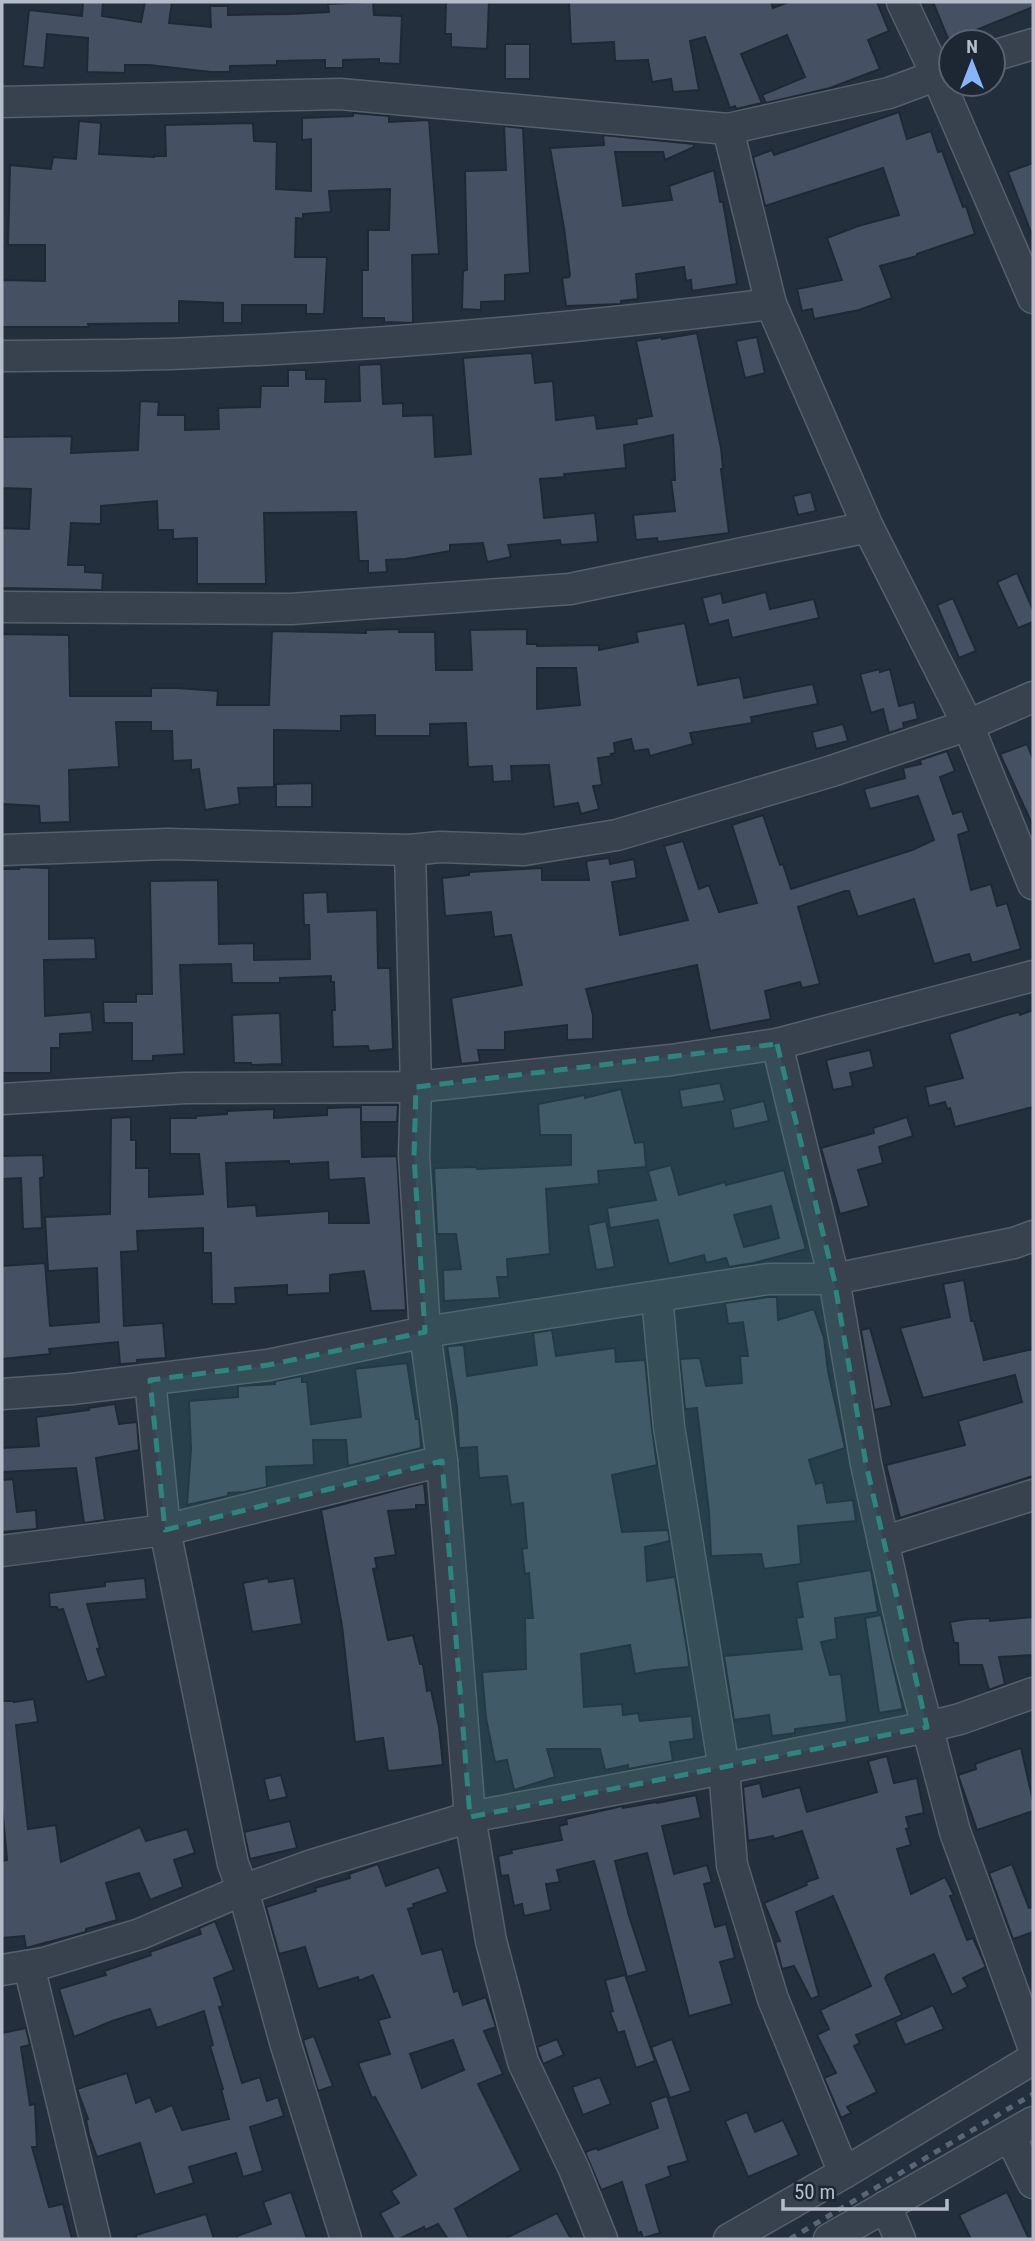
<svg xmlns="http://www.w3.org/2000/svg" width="1035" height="2241" font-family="'Roboto Condensed',sans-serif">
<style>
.building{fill:#455162;stroke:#1f2835;stroke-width:2;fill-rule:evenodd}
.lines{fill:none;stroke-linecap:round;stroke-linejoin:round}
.minor-casing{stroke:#565f6c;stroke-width:33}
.minor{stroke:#38414e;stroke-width:30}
.rail{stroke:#5a6575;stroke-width:5;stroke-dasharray:7 7;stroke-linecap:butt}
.marked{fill:#308480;fill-opacity:0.2;stroke:#308480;stroke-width:5;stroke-dasharray:14 9;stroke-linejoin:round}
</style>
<rect width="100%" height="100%" fill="#242f3e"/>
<g class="building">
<path d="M83 2H103L102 16 141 22 145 2H172L169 23 211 27 210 6H228V15L290 14 329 12 328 4 373 2 374 15 402 16 400 64 379 63V59L343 60V68H325V60L277 61V65L230 66V72H211L149 65H125V73L87 72 88 38 47 34 44 68 23 66 29 10 82 16Z"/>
<path d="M446 2H489L487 49 451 47V34H445Z"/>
<path d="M569 2H771L773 8 789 2H877L889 31 868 40 880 69 830 88 766 103 762 95 805 77 787 35 741 54 762 103 736 109 735 106 730 108 705 37 690 41 699 90 673 92 671 79 652 82 648 60 615 61 614 42 571 44Z"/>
<path d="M933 2H1033V7L949 41Z"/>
<rect x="505" y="44" width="25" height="35"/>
<path d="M899 112 907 139 931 131 938 152 942 151 963 207 966 206 975 234 917 254V256L880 266 892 298 859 310 814 319 812 309 802 311 797 289 842 280 827 238 858 226 899 215 883 168 765 206 753 157 772 150 774 155Z"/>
<path d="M353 113 389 116V122L429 120 439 254 412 255 413 323 384 322V318H362V270H368V230H389L390 189 329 191 331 212 303 214V219L296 218 295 257H327L324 314H306V305H242V323H223V303L179 301V323L88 324 89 327H2V280L45 281V245H8L10 165 51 169 53 157 76 159 79 121 101 123 99 154 154 157V156H166L165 125 253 123 254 141 277 142 276 189 311 191V139L302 140V118L353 116Z"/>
<path d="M504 126 523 128 530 273 505 275V301L481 302V310L462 309 463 271 467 270 465 171 506 170Z"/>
<path d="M603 135 694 144V147L665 160 663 152H615L623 206 672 200 669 186 714 170 720 202H723L737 284 692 291 691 280 686 281 684 267 636 274 638 299 621 301V304L566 306 562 278 569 277 570 275 564 228 550 148 604 145Z"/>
<path d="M1033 163V234L1032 235 1008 172Z"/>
<path d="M697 333 721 448 723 469H721L729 533 658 542 657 538 636 540 633 515 675 511 671 480H675L673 435 624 445 626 468 564 474 565 477 540 479 544 518 595 513 598 542 561 545 560 540 508 545 511 557 487 562 483 543 450 545V551L405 559 386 560 387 572 368 573V561H359L356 512 264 513 266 584H197V538L173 539V530H158L157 501 101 506V524L71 523 68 565H85V572L103 573 102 590 2 588V528L29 529 31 489 2 488V437L72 436 71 453 138 450 140 401 159 402 158 415H185V430L219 429 218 408 260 407 261 386H288V370H306V379H326L325 402 360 401 359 365 381 364 383 404 403 403V416L433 415 435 457 471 454 463 358 532 353 535 383 553 381 556 420 595 415 597 429 637 424 636 419 652 416 636 341 662 337V339Z"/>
<path d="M757 337 765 373 745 378 736 341Z"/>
<path d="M811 492 816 511 798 515 793 496Z"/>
<path d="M1017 573 1033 610V622L1018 628 997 582Z"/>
<path d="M766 592 770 609 814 599 819 618 732 638 728 620 709 625 702 598 721 593 723 603Z"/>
<path d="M953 598 976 651 959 658 937 605Z"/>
<path d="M685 623 698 685 740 677 744 698 813 684 818 704 751 717 752 723 690 733 693 744 650 756 648 749 634 751 631 739 614 743 615 753 611 754 612 756 598 758 602 785 593 786 599 809 581 814 578 803 554 807 549 765 511 766 512 781 493 782 492 766 468 767 466 723 430 724V736H375V715L341 716V731L274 730V787L238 788 240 804 205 810 199 769 191 770V760L173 761 172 731H151V722H116L119 767 69 770 70 822 40 823 39 806 2 804V634L69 635 70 696H151V688H177L218 691 217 705H269L272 631 366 633V630L399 629V632H435L436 670H472L470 630 527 629V644H537V646L599 645V650L638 642 636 632ZM537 668H576L580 705 537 709Z"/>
<path d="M880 669V672L890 669 899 706 914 702 918 719 903 723 904 728 889 733 883 709 871 713 860 674Z"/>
<path d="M843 724 848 741 816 749 812 732Z"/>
<path d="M1027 744 1033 759V826L1000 754Z"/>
<path d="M947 751 955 771 940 777 953 814 962 811 969 831 958 835 971 890 991 884 997 906 1007 903 1021 949 972 963 969 954 934 964 914 899 858 917 849 891H845L798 907 820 984 802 988 800 982 765 991 771 1019 710 1031 697 965 586 989 593 1015V1039L567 1040V1025L505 1032V1050H478L480 1062 461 1064 451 998 522 985 511 935 494 937 491 912 445 916 442 878 469 875V872L542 868V880H589L586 861 609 858 610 864 634 859 637 878 612 882 620 935 688 920 664 846 683 841 699 889 709 885 719 912 757 903 732 825 763 815 780 865 783 864 791 889 912 850 934 840 918 796 870 809 864 789 905 778 903 768 921 764 920 760Z"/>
<path d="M312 783V807H276V784Z"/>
<path d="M19 867 49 868V939L95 938 96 959 44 960 45 1016 91 1012 93 1032 60 1034V1048H51V1073H2V869H19Z"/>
<path d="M218 880 219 944 254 943V960L310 959 309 925H304L303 893 327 892 328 912 377 910 378 968H390L393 1049 369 1051 368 1046 333 1047 332 1010H335L334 982H331V976L280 978V983H232L231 964 180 965 184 1054 153 1056V1061H132V1023H104L103 1002H136V994H152L150 881Z"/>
<path d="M1033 1010V1107L955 1127 950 1108 947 1109 945 1102 929 1106 925 1087 963 1078 949 1034 1003 1016 1019 1012 1020 1015Z"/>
<path d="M280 1013 282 1064 251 1065V1063H234L232 1015Z"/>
<path d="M870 1050 874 1067 850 1073 853 1086 833 1090 826 1060Z"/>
<path d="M720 1083 725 1101 682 1108 679 1090Z"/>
<path d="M621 1089 635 1143 644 1142 646 1167 598 1171 599 1184 546 1189 550 1254 507 1259 508 1277H497L500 1298 444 1301 443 1270 461 1269 456 1234H437L434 1168 477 1167V1169L571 1165V1135H540L538 1104 585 1095V1098Z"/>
<path d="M764 1101 769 1121 734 1129 730 1109Z"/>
<path d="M361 1105H398L397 1122H361L362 1157 397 1156 406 1310 371 1311 364 1271 330 1275V1293L287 1295V1285L235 1288 236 1304H212L211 1253H203V1228L137 1231 138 1251 121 1252 124 1326 163 1323 166 1358 137 1360V1363L120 1364 118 1342 49 1349 50 1354 2 1359V1266L45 1263 50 1326 99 1322 97 1268 48 1271 45 1217 110 1214 111 1118 131 1117V1140H136V1168H149V1197L203 1194 199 1154H170V1118H196V1116L227 1114V1111L274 1109V1118L327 1115V1108L361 1107V1121ZM289 1161V1164L328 1162 329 1180 364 1178 369 1223H329V1211L257 1216 256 1205 228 1207 226 1163Z"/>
<path d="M907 1117 913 1136 879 1147 883 1163 858 1170 869 1206 840 1214 821 1148 874 1133 873 1128Z"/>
<path d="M43 1155 44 1177 40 1178 42 1228 23 1229 21 1178 2 1179V1156Z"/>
<path d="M671 1165 679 1195 725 1182 726 1185 784 1170 806 1249 754 1263 729 1267 726 1258 706 1263 704 1255 669 1264 658 1220 610 1228 607 1208 656 1200 648 1171ZM771 1206 779 1238 744 1247 734 1215Z"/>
<path d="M606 1221 615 1267 596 1270 588 1225Z"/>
<path d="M964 1280 971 1321H974L984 1360 1033 1349V1476L900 1518 886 1465 965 1445 958 1421 1022 1402 1015 1375 923 1398 900 1328 950 1317 943 1284Z"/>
<path d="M769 1297H777L778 1320 814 1309 824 1338 828 1371 845 1448 809 1460 816 1484 823 1482 827 1503 853 1500 856 1521 798 1526 801 1564 764 1569 761 1554 711 1556 709 1512 697 1408 685 1409 680 1359 700 1358 706 1386 742 1383 740 1356H748L743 1322 728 1324 725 1303Z"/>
<path d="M870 1328 892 1406 874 1410 861 1330Z"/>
<path d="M552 1330 556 1356 615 1348 616 1362 645 1360 652 1429 657 1465 612 1475 622 1532 668 1530 670 1541 645 1547 647 1581 675 1577 688 1655 689 1667 654 1670 635 1674 630 1645 581 1654 584 1707 622 1704 623 1715 638 1713 640 1721 692 1716 694 1739 670 1742 673 1761 628 1769V1765L605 1770 600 1749H547L555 1777 514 1790 507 1760 495 1762 486 1718 482 1672 526 1669 525 1618H533L529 1573 525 1574 522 1549 527 1548 523 1503 511 1505 507 1476 479 1478 477 1447 459 1448 457 1407 447 1346 464 1345 467 1376 537 1365 533 1333Z"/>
<path d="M407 1363 416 1419H419L421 1448 348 1466 346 1440H313L314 1465 266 1467 267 1487 244 1492 228 1493V1496L187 1505 191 1449 189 1401 238 1397V1386L275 1384V1381L302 1376V1382H307L311 1424 361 1417 355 1369Z"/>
<path d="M115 1404 119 1424 137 1422 139 1450 96 1458 105 1520 84 1523 76 1468 2 1472V1448L39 1446 36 1417 89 1410 88 1408Z"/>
<path d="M13 1479 17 1512 36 1510 37 1529 2 1532V1480Z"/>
<path d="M424 1483 426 1505H416V1509L388 1511 396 1555 375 1558 377 1568 373 1569 388 1640 413 1635 420 1664H423L427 1691 431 1690 439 1727 443 1765 388 1771 383 1738 355 1742 342 1626 321 1510Z"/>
<path d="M871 1570 878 1612 835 1618 837 1639 821 1642 830 1675 841 1674 847 1722 795 1729V1733L772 1736 769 1715 734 1720 724 1656 802 1649 796 1618 803 1617 797 1582Z"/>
<path d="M145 1578 147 1599 87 1604 100 1648 97 1649 106 1676 87 1682 63 1609 58 1610 57 1607H50L49 1593 105 1586V1582Z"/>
<path d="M268 1578 269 1582 294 1578 302 1624 252 1632 243 1583Z"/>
<path d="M881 1615 903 1709 879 1713 865 1618Z"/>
<path d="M1033 1617V1655L999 1657 1005 1684 989 1690 982 1665H959L958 1643H954L950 1622 968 1619 990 1618V1621Z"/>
<path d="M34 1699 38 1722 16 1725 28 1829 56 1825 61 1862 140 1827 146 1841 187 1829 195 1853 174 1860 183 1887 150 1900 139 1873 106 1883 117 1920 86 1929V1932L26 1948 24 1936 2 1938V1861L7 1860 2 1805V1701H14V1702Z"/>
<path d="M1021 1748 1033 1801V1811L977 1830 958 1775 976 1769 975 1764 980 1762Z"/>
<path d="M887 1756 894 1783 917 1778 924 1813 906 1817 909 1828 906 1829 911 1845 897 1849 911 1894 945 1877 954 1895 950 1896 967 1940 973 1938 986 1967 963 1978 968 1987 952 1995 934 1954 887 1975 885 1978 902 2015 856 2035 860 2043 854 2046 877 2092 847 2107 851 2113 841 2118 824 2078 836 2073 817 2035 829 2029 820 2010 871 1986 833 1896 796 1912 819 1996 811 1999 794 1966 782 1969 775 1942 780 1941 764 1903 807 1885 806 1882 818 1878 802 1831 774 1839 773 1836 748 1841 743 1787 760 1783 763 1797 800 1787 807 1812 877 1792 868 1761Z"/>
<path d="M281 1775 287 1797 269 1801 264 1779Z"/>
<path d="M696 1795 701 1818 662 1826 674 1874 707 1865 712 1882 704 1884 715 1927 726 1924 735 1958 720 1962 732 2004 689 2016 647 1853 615 1861 629 1916 647 1971 627 1977 594 1861 557 1870 560 1882 546 1884 551 1910 524 1916 522 1904 514 1906 508 1875 501 1876 498 1856 512 1853 511 1850 562 1840 559 1826 567 1824 566 1819 622 1806 623 1808 656 1802 657 1803Z"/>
<path d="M290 1821 297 1848 250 1859 244 1832Z"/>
<path d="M378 1864 386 1886 439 1867 448 1892 413 1904 414 1907 408 1909 422 1954 442 1949 454 1992 458 1990 463 2005 486 1997 496 2027 484 2031 503 2074 478 2084 521 2170 455 2209 469 2239H448L438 2224 425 2230 424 2227 399 2239H394L380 2213 399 2203 391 2191 416 2175 375 2097 372 2098 358 2063 390 2054 378 2020 390 2017 373 1975 359 1981 358 1977 318 1989 305 1947 279 1954 266 1907 316 1891 315 1888 350 1878 349 1874ZM453 2040 464 2070 422 2088 410 2054Z"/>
<path d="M1012 1864 1029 1908 1033 1907V1932L1013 1939 989 1873Z"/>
<path d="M215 1921 234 1970 214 1978 223 2006 219 2007 242 2083 260 2077 267 2101 278 2097 284 2116 250 2127 263 2171 243 2177 236 2153 189 2167 194 2183 155 2195 140 2143 97 2157 89 2135 86 2120 88 2119 77 2089 127 2073 136 2103 150 2097 156 2112 172 2105 182 2130 229 2119 221 2089H223L210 2046 213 2045 204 2011 157 2028 150 2009 112 2021 74 2037 59 1989 106 1975 104 1971 151 1955 150 1952 201 1934 199 1928Z"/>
<path d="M625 1975 655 2061 636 2068 624 2031 618 2033 610 2012 613 2011 605 1980Z"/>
<path d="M933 2005 944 2029 905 2045 895 2022Z"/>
<path d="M26 2028 30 2045 21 2047 30 2105 35 2104 37 2147H32L49 2207 63 2204 72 2239H2V2033Z"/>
<path d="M314 2036 333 2086 318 2091 303 2040Z"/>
<path d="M557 2039 564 2055 543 2064 537 2047Z"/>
<path d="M672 2039 691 2091 670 2098 651 2047Z"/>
<path d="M600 2077 611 2104 583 2115 572 2087Z"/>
<path d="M667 2096 688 2161 668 2167 671 2176 646 2185 660 2233 643 2238 641 2232 638 2233 622 2182 601 2190 585 2152 597 2148 598 2150 658 2128 650 2102Z"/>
<path d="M747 2112 755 2132 783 2120 799 2155 748 2177 725 2121Z"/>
<path d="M291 2192 307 2239H238L237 2236 271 2224 263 2202Z"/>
<path d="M1007 2192 1029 2239H971L959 2215Z"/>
<path d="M557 2213 571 2239H504Z"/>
<path d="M206 2214 214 2239H136V2235Z"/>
</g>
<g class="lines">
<g class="minor-casing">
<g id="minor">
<path d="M902 2 937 76 1033 298"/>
<path d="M993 56 1033 44"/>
<path d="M2 102 340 94 728 129 889 93 951 70"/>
<path d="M728 129 771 304 868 527 968 725 1033 884"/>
<path d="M2 356C66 355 130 356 193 353 386 345 580 328 771 304"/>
<path d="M2 607 291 609 570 589 868 527"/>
<path d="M2 850 168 844 410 850 440 847 524 850 617 835 832 771 968 725 1033 697"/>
<path d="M410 850 416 1087 414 1156 425 1332 442 1461 470 1817 491 1941 523 2062 574 2169 602 2239"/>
<path d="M777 1044 834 1279 866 1464 908 1654 955 1832 1033 2046"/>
<path d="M2 1099 186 1088 416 1087 671 1060 777 1044 1033 976"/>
<path d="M657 1297 669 1427 724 1769 732 1865 773 1999 844 2173"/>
<path d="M150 1380 165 1530 233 1864 243 1890 285 2042 346 2239"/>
<path d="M2 1394 72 1389 268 1365 425 1332 768 1279H834L1014 1243 1033 1236"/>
<path d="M883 1542 1033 1495"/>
<path d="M2 1551 165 1530 442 1461"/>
<path d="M29 1966 95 2239"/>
<path d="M2 1970 44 1963 140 1934 243 1890 312 1865 470 1817 692 1775 927 1727 960 1719 1033 1693"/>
<path d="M1010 2136 1033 2183"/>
<path d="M886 2206 900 2239"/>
<path d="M729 2239 844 2173 1033 2059"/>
<path d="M829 2239 1033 2122"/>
</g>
</g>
<use href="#minor" class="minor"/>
<path class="rail" d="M790 2239 1033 2094"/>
</g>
<path class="marked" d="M777 1044 834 1279 866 1464 927 1727 470 1817 442 1461 165 1530 150 1380 268 1365 425 1332 414 1156 416 1087Z"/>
<rect width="1035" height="2241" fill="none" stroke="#b4bcc9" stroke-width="7"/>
<g transform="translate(972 63)"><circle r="33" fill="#1d2633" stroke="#59626f" stroke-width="2"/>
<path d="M0-5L12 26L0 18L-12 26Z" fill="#8ab4f8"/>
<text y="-10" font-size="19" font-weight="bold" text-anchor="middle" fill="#b4bcc9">N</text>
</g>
<path d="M783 2199v10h164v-10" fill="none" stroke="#b4bcc9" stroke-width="3.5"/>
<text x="794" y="2199" font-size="21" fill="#b4bcc9" stroke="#1d2633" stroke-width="5" paint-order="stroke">50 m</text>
</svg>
